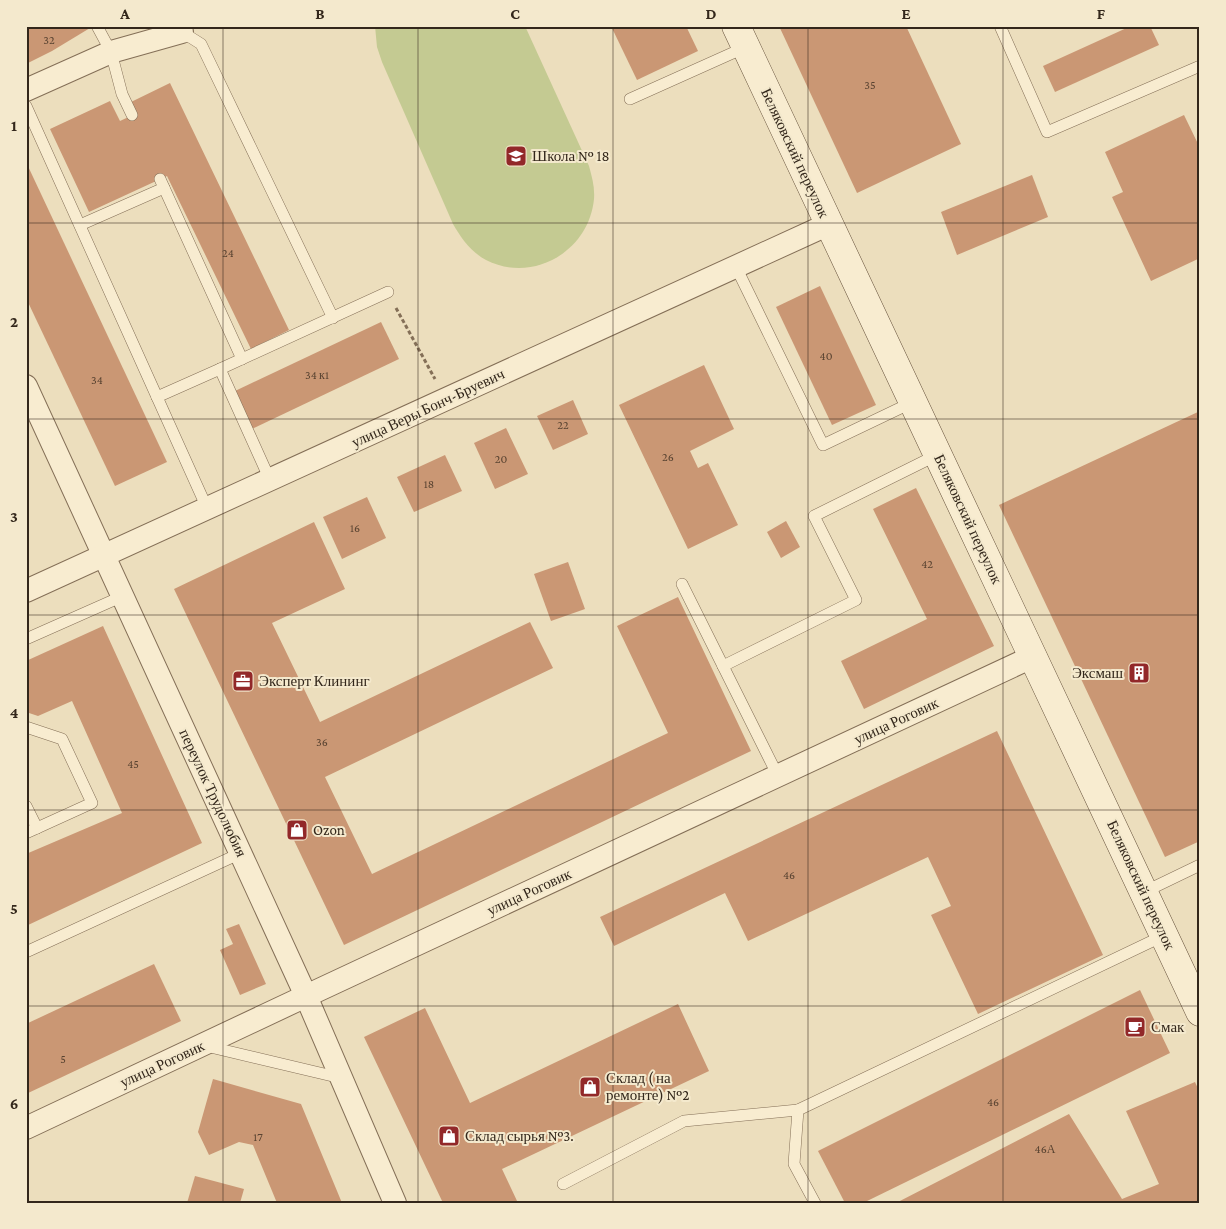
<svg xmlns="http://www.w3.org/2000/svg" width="1226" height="1229" font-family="'Crimson Pro',serif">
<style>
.green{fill:#c4ca92}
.building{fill:#ca9774}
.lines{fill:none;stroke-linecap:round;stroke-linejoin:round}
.lane-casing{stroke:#846f57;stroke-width:12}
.street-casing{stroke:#846f57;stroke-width:24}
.secondary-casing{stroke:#65503a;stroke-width:29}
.path{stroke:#846f57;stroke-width:3;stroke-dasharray:4 2.5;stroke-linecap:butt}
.lane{stroke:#f8ecd0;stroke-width:11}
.street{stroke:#f8ecd0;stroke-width:22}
.secondary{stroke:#f8ecd0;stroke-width:28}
.grid{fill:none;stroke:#33271b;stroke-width:1;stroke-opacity:0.55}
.labels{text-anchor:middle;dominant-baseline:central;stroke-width:4;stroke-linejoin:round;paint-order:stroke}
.number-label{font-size:12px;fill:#594331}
.street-label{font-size:15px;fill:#33271b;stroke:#f4e9cd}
.poi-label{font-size:15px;fill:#33271b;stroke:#f4e9cd;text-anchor:start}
.neatline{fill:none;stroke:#33271b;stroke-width:2}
.grid-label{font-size:16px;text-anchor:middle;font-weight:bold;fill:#33271b}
</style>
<rect width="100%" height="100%" fill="#ecdebd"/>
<path class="green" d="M375 26H525L589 166C592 177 595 188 594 199 589 251 533 284 486 260 471 252 461 238 453 224L382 62 377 47Z"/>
<g class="building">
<path d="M26 26H89L90 28 52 51 26 64Z"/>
<path d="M611 26H686L698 51 637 80Z"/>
<path d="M779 26H906L961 144 857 193Z"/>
<path d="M1131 26H1150L1159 45 1055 92 1043 66Z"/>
<path d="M170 83 289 330 251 349 167 176 89 212 50 129 110 101 120 121 137 113 131 102Z"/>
<path d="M1184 115 1200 148V258L1151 281 1112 197 1123 192 1105 152Z"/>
<path d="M26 162 167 462 115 486 26 298Z"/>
<path d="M1032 175 1048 217 957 255 941 212Z"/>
<path d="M820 286 876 405 832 425 776 307Z"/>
<path d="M381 322 399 359 252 429 235 391Z"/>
<path d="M704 365 734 429 690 451 698 468 708 463 738 525 688 549 619 405Z"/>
<path d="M573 400 588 434 553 450 537 416Z"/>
<path d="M1200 411V841L1165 857 999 505Z"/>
<path d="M506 428 528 474 495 489 474 443Z"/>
<path d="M445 455 462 491 414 512 397 477Z"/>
<path d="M916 488 994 646 864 709 841 661 927 619 873 509Z"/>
<path d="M367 497 386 538 342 559 323 517Z"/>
<path d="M786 521 800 547 781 558 767 532Z"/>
<path d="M314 522 345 589 272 623 320 722 530 622 553 668 325 777 372 874 668 733 617 626 678 597 751 751 344 945 174 589Z"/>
<path d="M568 562 585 609 551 621 534 574Z"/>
<path d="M103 626 202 843 26 926V854L122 813 72 701 38 716 26 712V661Z"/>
<path d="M997 731 1103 955 978 1014 931 915 951 906 928 857 748 941 725 893 614 946 600 917Z"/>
<path d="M239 924 266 984 240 995 220 950 233 944 226 929Z"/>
<path d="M154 964 181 1021 26 1094V1024Z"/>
<path d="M1140 990 1170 1053 863 1203H845L818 1151Z"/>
<path d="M678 1004 709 1071 502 1169 518 1203H443L364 1037 425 1008 470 1103Z"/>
<path d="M213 1079 301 1104 342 1203H277L253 1145 239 1142 209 1155 198 1132Z"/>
<path d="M1195 1082 1200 1093V1203H896L1069 1114 1122 1199 1159 1184 1126 1111Z"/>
<path d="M195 1176 244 1189 240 1203H187Z"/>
</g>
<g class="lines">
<g class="lane-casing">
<g id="lane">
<path d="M97 26 111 52 122 94 132 115"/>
<path d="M1000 26 1047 132 1200 66"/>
<path d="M182 32 201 44 333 318"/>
<path d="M630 99 746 47"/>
<path d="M26 106 157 397"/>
<path d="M160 179 242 359"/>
<path d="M80 225 164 188"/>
<path d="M736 267 823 445 913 402"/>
<path d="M270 480 220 369 388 292"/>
<path d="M207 508 157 397 220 369"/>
<path d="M682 584 778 776"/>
<path d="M26 639 123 596"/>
<path d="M723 666 856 600 814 516 937 455"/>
<path d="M26 727 62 739 92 803 37 828"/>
<path d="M26 806 37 828 26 833"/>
<path d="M1144 892 1200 865"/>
<path d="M26 952 241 853"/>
<path d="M206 1046 341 1078"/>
<path d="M563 1184 684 1121 798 1110"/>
<path d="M815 1203 794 1164 798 1110 1165 935"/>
</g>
</g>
<g class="street-casing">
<g id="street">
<path d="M26 90 111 52 182 32"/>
<path d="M26 386 306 996 395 1203"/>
<path d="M26 591 829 224"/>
<path d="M26 1128 306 996 1032 657"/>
</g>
</g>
<g class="secondary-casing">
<path id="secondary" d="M736 26 1200 1012"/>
</g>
<path class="path" d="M396 308 435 379"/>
<use href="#lane" class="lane"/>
<use href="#street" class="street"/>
<use href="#secondary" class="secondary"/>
</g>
<path class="grid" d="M223 26V1203M418 26V1203M613 26V1203M808 26V1203M1003 26V1203M26 223H1200M26 419H1200M26 615H1200M26 810H1200M26 1006H1200"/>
<defs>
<g id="school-square" transform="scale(1.125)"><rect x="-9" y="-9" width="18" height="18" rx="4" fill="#922829" stroke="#f4e9cd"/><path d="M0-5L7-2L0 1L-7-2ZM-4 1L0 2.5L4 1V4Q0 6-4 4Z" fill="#fff"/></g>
<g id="building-square" transform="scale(1.125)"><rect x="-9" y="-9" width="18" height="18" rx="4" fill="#922829" stroke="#f4e9cd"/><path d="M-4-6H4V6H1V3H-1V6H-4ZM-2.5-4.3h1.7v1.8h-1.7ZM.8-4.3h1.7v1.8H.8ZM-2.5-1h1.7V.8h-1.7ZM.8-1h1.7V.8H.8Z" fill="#fff"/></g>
<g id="office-square" transform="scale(1.125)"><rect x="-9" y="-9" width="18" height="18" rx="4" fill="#922829" stroke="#f4e9cd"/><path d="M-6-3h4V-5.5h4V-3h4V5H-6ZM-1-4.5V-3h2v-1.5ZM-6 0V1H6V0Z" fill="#fff"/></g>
<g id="shop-square" transform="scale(1.125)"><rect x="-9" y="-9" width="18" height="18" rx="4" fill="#922829" stroke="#f4e9cd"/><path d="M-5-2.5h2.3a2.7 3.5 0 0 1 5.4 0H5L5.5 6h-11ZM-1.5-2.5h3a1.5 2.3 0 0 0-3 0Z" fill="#fff"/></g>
<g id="cafe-square" transform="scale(1.125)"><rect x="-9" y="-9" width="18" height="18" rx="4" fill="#922829" stroke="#f4e9cd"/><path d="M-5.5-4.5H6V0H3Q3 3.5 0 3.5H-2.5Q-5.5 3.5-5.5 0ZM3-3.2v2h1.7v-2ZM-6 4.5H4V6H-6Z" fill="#fff"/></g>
</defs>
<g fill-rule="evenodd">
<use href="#school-square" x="516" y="156"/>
<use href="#building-square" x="1139" y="673"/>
<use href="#office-square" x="243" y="681"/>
<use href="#shop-square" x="297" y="830"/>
<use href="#cafe-square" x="1135" y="1027"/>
<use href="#shop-square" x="590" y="1087"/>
<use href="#shop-square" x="449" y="1136"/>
</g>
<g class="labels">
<g class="number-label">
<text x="49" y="40">32</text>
<text x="870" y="85">35</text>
<text x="228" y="253">24</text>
<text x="826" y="356">40</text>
<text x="317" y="375">34 к1</text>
<text x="97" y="380">34</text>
<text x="563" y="425">22</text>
<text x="668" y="457">26</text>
<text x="501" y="459">20</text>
<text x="429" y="484">18</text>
<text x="355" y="528">16</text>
<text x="927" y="564">42</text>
<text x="322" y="742">36</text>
<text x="133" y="764">45</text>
<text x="789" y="875">46</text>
<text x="63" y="1059">5</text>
<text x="993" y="1102">46</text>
<text x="258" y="1137">17</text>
<text x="1045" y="1149">46А</text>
</g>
<g class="street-label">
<text transform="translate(795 153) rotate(65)">Беляковский переулок</text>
<text transform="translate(428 408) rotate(-25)">улица Веры Бонч-Бруевич</text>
<text transform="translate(968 519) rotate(65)">Беляковский переулок</text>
<text transform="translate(896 721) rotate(-25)">улица Роговик</text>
<text transform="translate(213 793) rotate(65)">переулок Трудолюбия</text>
<text transform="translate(1141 885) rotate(65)">Беляковский переулок</text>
<text transform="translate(529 892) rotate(-25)">улица Роговик</text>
<text transform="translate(162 1064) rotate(-25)">улица Роговик</text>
</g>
<g class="poi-label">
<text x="532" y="156">Школа № 18</text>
<text x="1123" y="673" text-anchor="end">Эксмаш</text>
<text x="259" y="681">Эксперт Клининг</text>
<text x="313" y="830">Ozon</text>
<text x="1151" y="1027">Смак</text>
<text x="606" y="1078">Склад ( на<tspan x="606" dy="17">ремонте) №2</tspan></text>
<text x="465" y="1136">Склад сырья №3.</text>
</g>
</g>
<rect width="1226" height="1229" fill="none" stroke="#f4e9cd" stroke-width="55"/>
<rect x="28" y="28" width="1170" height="1174" class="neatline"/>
<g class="grid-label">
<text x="125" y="19">A</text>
<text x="320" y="19">B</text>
<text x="515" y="19">C</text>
<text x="711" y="19">D</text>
<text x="906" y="19">E</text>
<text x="1101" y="19">F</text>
<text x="14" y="131">1</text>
<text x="14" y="327">2</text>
<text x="14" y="522">3</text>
<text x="14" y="718">4</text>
<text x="14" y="914">5</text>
<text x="14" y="1109">6</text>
</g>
</svg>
